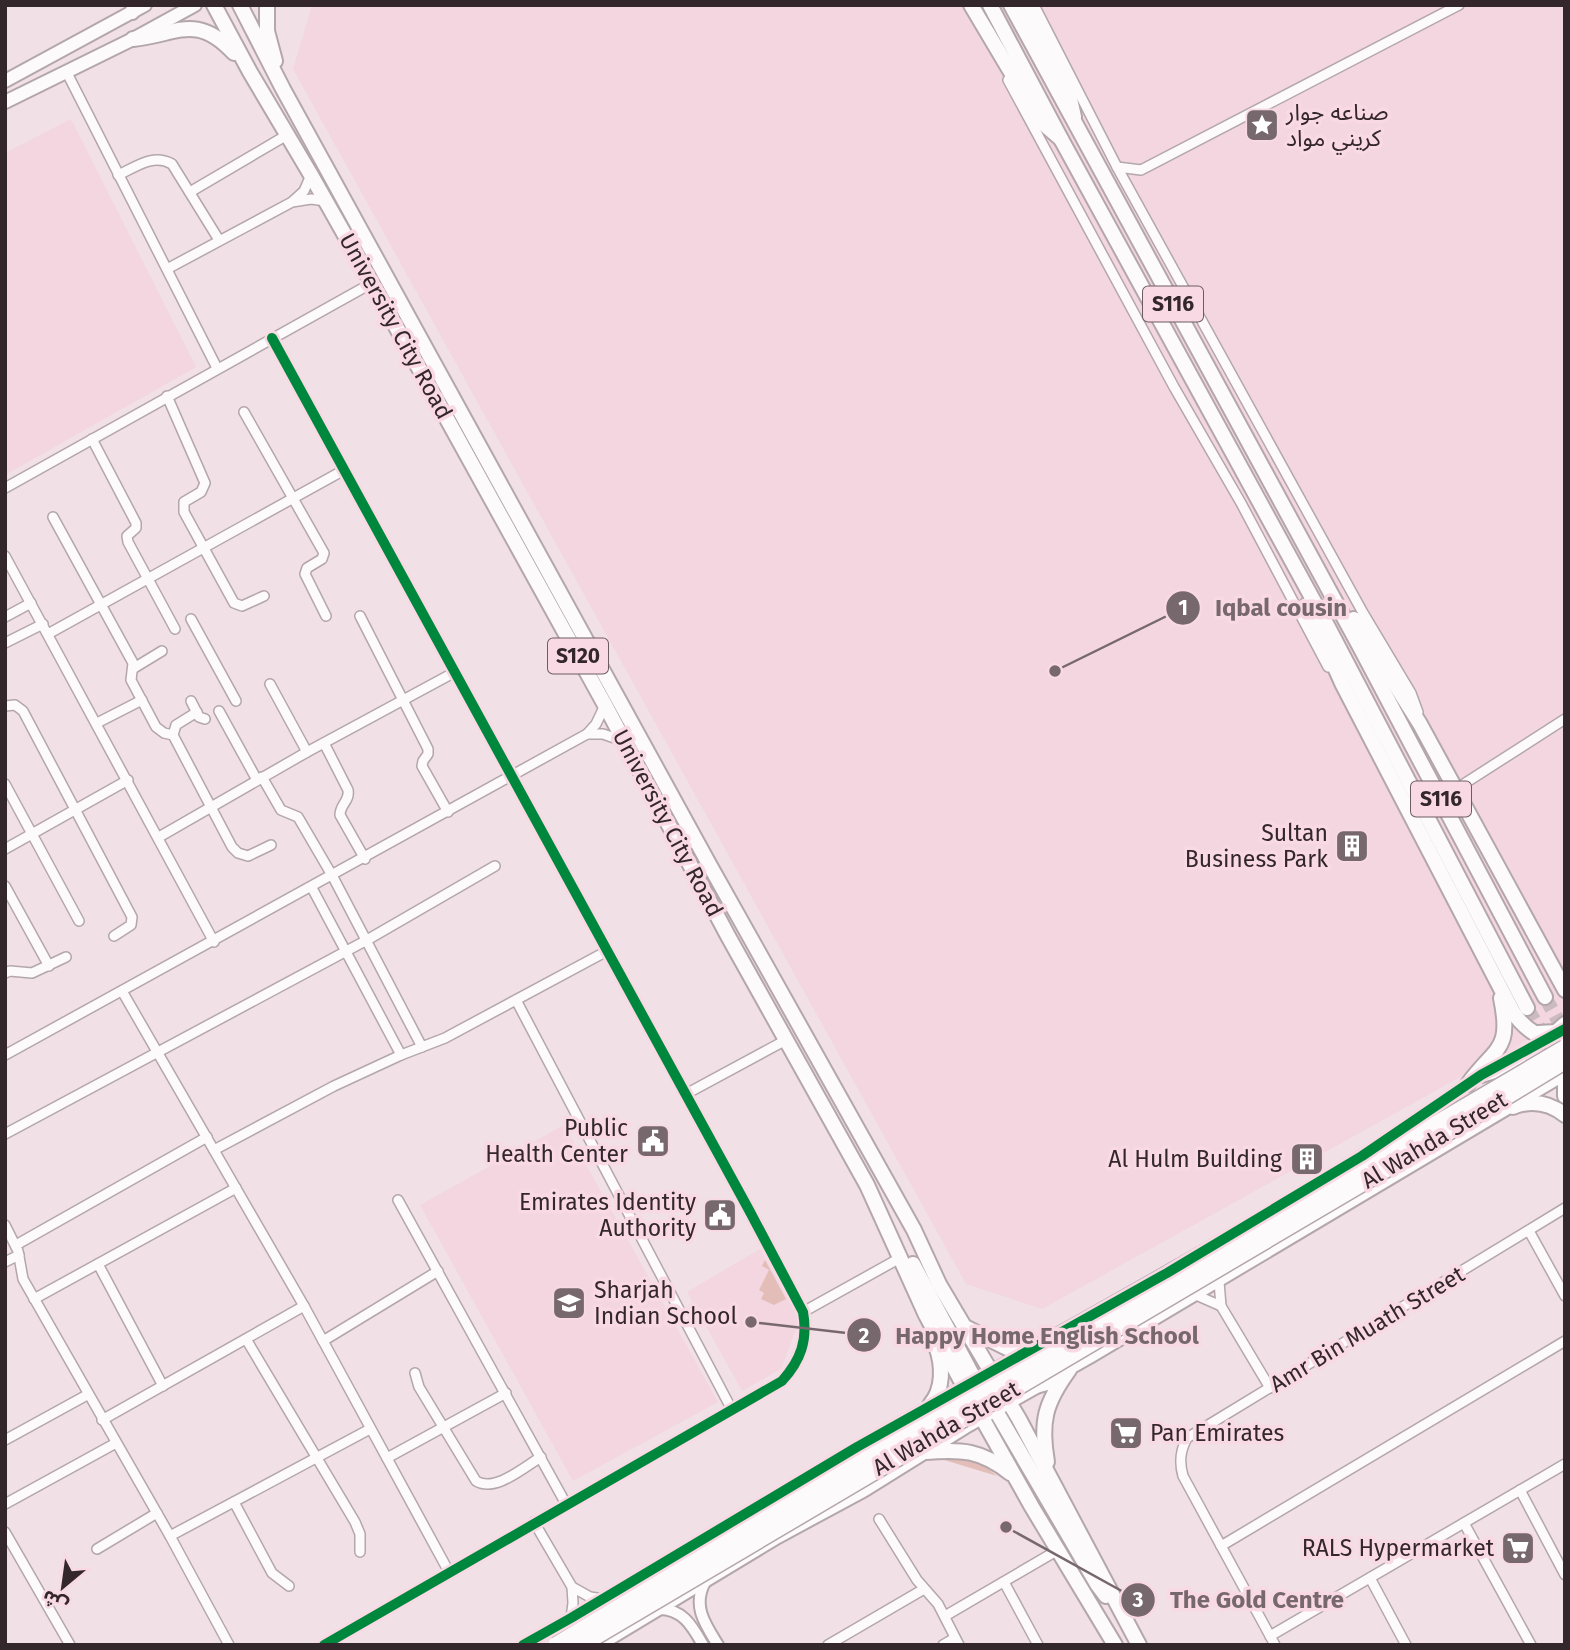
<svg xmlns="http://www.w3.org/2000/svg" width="1570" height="1650" font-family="'Fira Sans','Noto Sans Arabic',sans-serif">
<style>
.built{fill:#f3d6e0}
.green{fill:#e3beb8}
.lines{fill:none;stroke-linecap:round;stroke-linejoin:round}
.trunk-tunnel{stroke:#cbbbc1;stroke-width:14;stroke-dasharray:14 7;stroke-linecap:butt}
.minor-casing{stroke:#b4a7ac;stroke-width:12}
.tertiary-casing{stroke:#b4a7ac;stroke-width:14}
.secondary-casing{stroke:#b4a7ac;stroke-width:16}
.primary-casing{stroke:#b4a7ac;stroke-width:18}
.trunk-casing{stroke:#b4a7ac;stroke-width:18}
.minor{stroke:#fdfafb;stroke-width:9}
.tertiary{stroke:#fdfafb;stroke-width:10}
.secondary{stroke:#fdfafb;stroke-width:12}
.primary{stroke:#fdfafb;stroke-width:14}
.trunk{stroke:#fdfafb;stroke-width:14}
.motorway-bridge-casing{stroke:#b4a7ac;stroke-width:19;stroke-linecap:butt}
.motorway-bridge{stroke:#fdfafb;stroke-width:16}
.cycleway-casing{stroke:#f8d9e4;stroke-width:15}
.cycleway{stroke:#00873e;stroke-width:10}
.labels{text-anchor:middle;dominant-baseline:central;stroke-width:7;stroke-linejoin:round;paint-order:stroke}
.shield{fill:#f8d9e4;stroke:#6e5c63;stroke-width:2}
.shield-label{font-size:21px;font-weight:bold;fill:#33272c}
.poi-label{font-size:23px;fill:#33272c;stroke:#f8d9e4;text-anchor:end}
.street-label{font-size:23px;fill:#33272c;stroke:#f8d9e4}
.leader{fill:none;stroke:#76686d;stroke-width:2.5}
.callout-dot{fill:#76686d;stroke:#f8d9e4;stroke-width:2.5}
.mark-label{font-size:21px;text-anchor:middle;font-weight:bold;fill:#fff}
.callout-label{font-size:24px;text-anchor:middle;font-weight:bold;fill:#76686d;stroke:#f8d9e4;stroke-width:7;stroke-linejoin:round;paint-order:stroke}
</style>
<rect width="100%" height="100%" fill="#f1e0e6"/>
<g class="built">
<path d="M312 5H1565V1019L1042 1309 966 1284 293 69Z"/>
<path d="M71 119 196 367 5 475V153Z"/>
<path d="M564 1125 718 1402 573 1481 420 1205Z"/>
<path d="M760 1249 800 1319 781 1369 742 1391 687 1292Z"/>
</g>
<g class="green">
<path d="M765 1260 786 1299 774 1305 761 1299 764 1293 759 1290 769 1270 762 1266Z"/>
<path d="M954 1458 981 1463 997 1476 941 1459Z"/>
</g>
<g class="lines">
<g class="trunk-tunnel">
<path d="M1545 997 1565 1033"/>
<path d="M1527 1008 1548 1043"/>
</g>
<g class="minor-casing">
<g id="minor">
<path d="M1034 5 1117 167 1362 611 1411 693 1418 712"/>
<path d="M66 71 217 368"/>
<path d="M1008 80 1174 387 1241 503 1328 667"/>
<path d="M1117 167 1141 170 1459 5"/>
<path d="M118 175C136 167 153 153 172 164L219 240"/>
<path d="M190 192 287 135"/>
<path d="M293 201 304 191 311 175"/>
<path d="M167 269 292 202 311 199 326 201"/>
<path d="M272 338 749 1210 803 1312C808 1340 801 1360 782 1381L324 1645"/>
<path d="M167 396 205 483 201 492 184 502V512L234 603 242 606 264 596"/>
<path d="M244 412 324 553 322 559 307 568 305 574 326 616"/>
<path d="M92 439 136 523V528L127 536 128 542 175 629"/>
<path d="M5 488 372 283"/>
<path d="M53 517 133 663 131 680 156 727 164 733 173 735"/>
<path d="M5 556 214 942"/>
<path d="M360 616 428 749V754L423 761 422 766 448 812"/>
<path d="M5 617 31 603"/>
<path d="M191 619 236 701"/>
<path d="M48 634 344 470"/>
<path d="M5 643 43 624"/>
<path d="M134 668 162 651"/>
<path d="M270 684 307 752"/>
<path d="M191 701 199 717 205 719"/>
<path d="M5 706 15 705 23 711 132 917 131 925 114 936"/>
<path d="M219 711 257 780"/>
<path d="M197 712 176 725 173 735 232 847 238 853 248 856 271 845"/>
<path d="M97 723 142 700"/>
<path d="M587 734H603L623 741"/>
<path d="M324 743 348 790C350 801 340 804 340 815L365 859"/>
<path d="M262 777 281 810 298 817 333 877 422 1047"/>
<path d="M5 784 79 921"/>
<path d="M1456 789 1565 719"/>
<path d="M159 837 307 752 455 672"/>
<path d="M5 849 128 780"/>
<path d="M5 886 49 966"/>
<path d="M312 888 401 1055"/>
<path d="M5 973 10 971 32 973 66 957"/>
<path d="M122 991 304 1306 449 1572"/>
<path d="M516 1000 732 1410"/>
<path d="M5 1055 587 734 596 724 605 705"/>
<path d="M686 1094 786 1040"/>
<path d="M5 1134 367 940 495 866"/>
<path d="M214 1150 334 1086 401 1055 445 1038 607 951"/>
<path d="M398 1200 566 1504"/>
<path d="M5 1225 18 1251 23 1279 170 1536 229 1645"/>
<path d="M1529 1231 1565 1296"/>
<path d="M16 1245 207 1137"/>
<path d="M5 1262 19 1255"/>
<path d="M98 1264 163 1386"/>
<path d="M1219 1282 1221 1306 1270 1388"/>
<path d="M1196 1295 1221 1306"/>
<path d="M34 1299 236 1188"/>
<path d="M803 1312 900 1258"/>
<path d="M246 1339 355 1522 360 1534V1552"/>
<path d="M323 1341 438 1271"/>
<path d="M415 1373 419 1387 476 1481C495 1493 524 1467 541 1457"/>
<path d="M102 1420 304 1306"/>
<path d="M5 1440 87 1395"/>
<path d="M387 1458 506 1393"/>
<path d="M1520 1490 1565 1575"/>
<path d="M234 1502 272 1573 289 1586"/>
<path d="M5 1504 116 1443"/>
<path d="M879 1519 917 1580 938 1604 959 1645"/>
<path d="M534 1522 572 1587 573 1603 571 1618"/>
<path d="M1464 1523 1531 1645"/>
<path d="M5 1532 70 1645"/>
<path d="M170 1536 370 1429"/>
<path d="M1221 1546 1565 1341"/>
<path d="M97 1549 157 1513"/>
<path d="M1370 1578 1406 1645"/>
<path d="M1004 1582 1038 1645"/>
<path d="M572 1587 590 1597 604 1599"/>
<path d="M945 1616 1058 1550"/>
<path d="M1270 1636 1565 1464"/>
<path d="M828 1645 924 1589"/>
<path d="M943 1645 955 1638"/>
<path d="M1275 1645 1183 1476C1179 1462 1180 1451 1187 1438L1565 1208"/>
</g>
</g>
<g class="tertiary-casing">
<g id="tertiary">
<path d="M1496 1066 1550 1038"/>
<path d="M984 1375C1111 1303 1239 1233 1363 1155 1401 1132 1437 1105 1473 1080"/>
<path d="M705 1582C692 1606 705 1624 718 1645"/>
<path d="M659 1609C683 1609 692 1626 703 1645"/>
<path d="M523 1645 571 1618 857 1447 970 1383"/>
<path d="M601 1645 778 1538 865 1491 966 1428 1090 1358 1565 1075"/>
</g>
</g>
<g class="secondary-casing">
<g id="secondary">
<path d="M5 81 145 5"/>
<path d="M5 102 133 39 195 5"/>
</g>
</g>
<g class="primary-casing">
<g id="primary">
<path d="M214 5 250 72 311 175 372 283 605 705 728 936 867 1185 926 1315 959 1377 1032 1507 1115 1645"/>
<path d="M240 5 283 89 709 864 914 1230 939 1284 1019 1419 1139 1645"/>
<path d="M267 5V31L275 61"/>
<path d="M971 5 1040 121 1061 139"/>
<path d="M1025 5 1069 94 1074 117"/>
<path d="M132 12 137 5"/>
<path d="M133 39C176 35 196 12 234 53"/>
<path d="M913 1264 975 1380 995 1391"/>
<path d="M967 1328 1007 1348 1030 1349"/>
<path d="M1016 1391 1047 1383"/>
<path d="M984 1396 996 1411 1097 1584 1106 1596"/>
<path d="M930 1405C944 1389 943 1365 936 1346"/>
<path d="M926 1452C961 1449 981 1450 1010 1473"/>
<path d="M1047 1462C1040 1422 1045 1403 1069 1370"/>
</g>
</g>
<g class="trunk-casing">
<g id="trunk">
<path d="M990 5 1061 139 1328 627 1527 1008"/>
<path d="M1011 5 1360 647 1545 997"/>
<path d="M1307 605 1342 683 1513 1012C1525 1031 1544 1040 1565 1047"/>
<path d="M1354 619 1420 724 1565 990"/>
<path d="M1538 1033 1556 1032 1565 1024"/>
<path d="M1565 1071V1096"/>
<path d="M1481 1075 1547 1056"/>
<path d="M1468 1084C1496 1046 1512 1051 1501 998"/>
<path d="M1515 1106C1533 1100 1550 1103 1565 1115"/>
<path d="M1513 1107 1542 1078"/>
</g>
</g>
<use href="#minor" class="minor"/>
<use href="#tertiary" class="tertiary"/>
<use href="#secondary" class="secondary"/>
<use href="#primary" class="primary"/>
<use href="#trunk" class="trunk"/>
<g class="motorway-bridge-casing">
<g id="motorway-bridge">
<path d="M556 1645 820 1486 1565 1048"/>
<path d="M581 1645 1422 1148 1565 1061"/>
</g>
</g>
<use href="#motorway-bridge" class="motorway-bridge"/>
<g class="cycleway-casing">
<g id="cycleway">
<path d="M272 338 749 1210 803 1312C808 1340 801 1360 782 1381L324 1645"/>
<path d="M523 1645 571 1618 857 1447 1167 1273 1362 1156 1481 1075 1565 1029"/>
</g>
</g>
<use href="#cycleway" class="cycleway"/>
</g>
<defs>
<g id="sight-square" transform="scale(1.75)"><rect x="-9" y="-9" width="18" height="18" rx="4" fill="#76686d" stroke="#f8d9e4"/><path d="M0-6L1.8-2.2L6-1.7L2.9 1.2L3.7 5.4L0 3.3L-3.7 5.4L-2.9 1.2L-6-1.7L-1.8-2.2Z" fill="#fff"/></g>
<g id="building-square" transform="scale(1.75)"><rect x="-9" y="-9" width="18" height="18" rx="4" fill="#76686d" stroke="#f8d9e4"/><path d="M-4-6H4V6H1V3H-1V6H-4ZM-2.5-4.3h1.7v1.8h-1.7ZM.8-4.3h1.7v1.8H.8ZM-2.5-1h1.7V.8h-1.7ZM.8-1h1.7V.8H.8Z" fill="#fff"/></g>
<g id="civic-square" transform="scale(1.75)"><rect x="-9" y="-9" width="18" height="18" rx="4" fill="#76686d" stroke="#f8d9e4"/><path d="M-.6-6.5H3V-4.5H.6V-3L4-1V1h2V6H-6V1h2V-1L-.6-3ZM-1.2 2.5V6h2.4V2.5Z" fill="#fff"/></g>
<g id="school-square" transform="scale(1.75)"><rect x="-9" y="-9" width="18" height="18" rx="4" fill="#76686d" stroke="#f8d9e4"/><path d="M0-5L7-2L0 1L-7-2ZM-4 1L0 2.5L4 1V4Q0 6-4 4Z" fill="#fff"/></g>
<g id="supermarket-square" transform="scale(1.75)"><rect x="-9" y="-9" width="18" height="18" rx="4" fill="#76686d" stroke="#f8d9e4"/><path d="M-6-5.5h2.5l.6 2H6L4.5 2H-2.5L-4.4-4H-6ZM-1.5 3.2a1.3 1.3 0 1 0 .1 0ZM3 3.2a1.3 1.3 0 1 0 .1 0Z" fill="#fff"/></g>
</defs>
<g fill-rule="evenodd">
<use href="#sight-square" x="1262" y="125"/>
<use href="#building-square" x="1352" y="846"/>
<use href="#civic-square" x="653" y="1141"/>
<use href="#building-square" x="1307" y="1159"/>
<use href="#civic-square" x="720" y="1215"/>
<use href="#school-square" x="569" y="1303"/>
<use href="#supermarket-square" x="1126" y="1433"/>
<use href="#supermarket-square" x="1518" y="1548"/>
</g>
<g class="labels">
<g class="shield">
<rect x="1143" y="286.5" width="60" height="35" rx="5"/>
<rect x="548" y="638.5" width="60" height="35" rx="5"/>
<rect x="1411" y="781.5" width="60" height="35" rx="5"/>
</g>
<g class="shield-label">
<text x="1173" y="304">S116</text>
<text x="578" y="656">S120</text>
<text x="1441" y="799">S116</text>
</g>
<g class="poi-label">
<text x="1286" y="112" text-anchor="start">صناعه جوار<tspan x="1286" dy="26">كريني مواد</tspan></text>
<text x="1328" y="833">Sultan<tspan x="1328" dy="26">Business Park</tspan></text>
<text x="628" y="1128">Public<tspan x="628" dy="26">Health Center</tspan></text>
<text x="1282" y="1159">Al Hulm Building</text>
<text x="696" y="1202">Emirates Identity<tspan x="696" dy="26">Authority</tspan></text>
<text x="594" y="1290" text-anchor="start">Sharjah<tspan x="594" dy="26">Indian School</tspan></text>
<text x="1150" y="1433" text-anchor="start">Pan Emirates</text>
<text x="1494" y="1548">RALS Hypermarket</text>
</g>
<g class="street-label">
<text transform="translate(396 326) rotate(61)">University City Road</text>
<text transform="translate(668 823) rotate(62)">University City Road</text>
<text transform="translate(1434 1140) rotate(-31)">Al Wahda Street</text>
<text transform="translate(1367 1329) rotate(-31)">Amr Bin Muath Street</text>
<text transform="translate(946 1428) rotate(-30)">Al Wahda Street</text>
</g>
</g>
<path class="leader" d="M1055 671L1183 608M751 1322L864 1335M1006 1527L1138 1600"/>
<g class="callout-dot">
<circle cx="1055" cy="671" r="7"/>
<circle cx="751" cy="1322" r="7"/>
<circle cx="1006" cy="1527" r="7"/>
<circle cx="1183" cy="608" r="18"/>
<circle cx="864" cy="1335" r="18"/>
<circle cx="1138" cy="1600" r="18"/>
</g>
<g class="mark-label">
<text x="1183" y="615">1</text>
<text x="864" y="1343">2</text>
<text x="1138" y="1607">3</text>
</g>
<g class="callout-label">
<text x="1281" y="616">Iqbal cousin</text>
<text x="1047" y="1344">Happy Home English School</text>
<text x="1257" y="1608">The Gold Centre</text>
</g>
<rect width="1570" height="1650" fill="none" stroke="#33272c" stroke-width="14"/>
<g transform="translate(63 1587) rotate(209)" stroke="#f8d9e4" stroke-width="5" paint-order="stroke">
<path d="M0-5L12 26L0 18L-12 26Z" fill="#33272c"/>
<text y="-10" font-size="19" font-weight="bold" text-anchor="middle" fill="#33272c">ش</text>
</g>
</svg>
